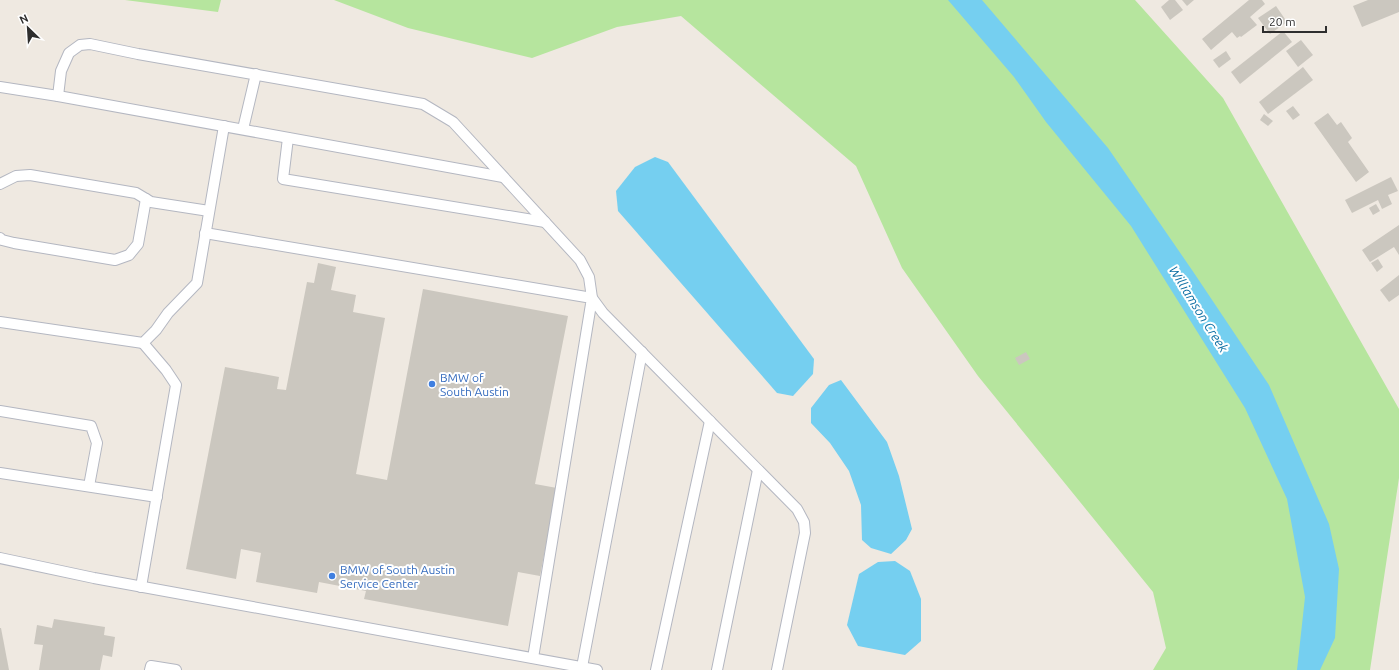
<svg xmlns="http://www.w3.org/2000/svg" width="1399" height="670" font-family="Ubuntu,sans-serif">
<style>
.green{fill:#b6e59e}
.water{fill:#75cff0}
.building{fill:#cbc7bf}
.lines{fill:none;stroke-linecap:round;stroke-linejoin:round}
.service-casing{stroke:#b4b7c1;stroke-width:12}
.service{stroke:#fff;stroke-width:10}
.shop-dot{fill:#3f7fe0;stroke:#fff;stroke-width:1.5}
.labels{text-anchor:middle;dominant-baseline:central;stroke-width:4;stroke-linejoin:round;paint-order:stroke}
.shop-label{font-size:12px;fill:#366cbe;stroke:#fff;text-anchor:start}
.water-label{font-size:13px;font-style:italic;fill:#0d6fa3;stroke:#fff}
</style>
<rect width="100%" height="100%" fill="#efe9e1"/>
<g class="green">
<path d="M125 0H221L218 12Z"/>
<path d="M334 0H1135L1223 98 1399 409V478L1370 670H1153L1166 648 1153 592 978 376 902 268 856 166 681 16 617 27 532 58 408 28Z"/>
</g>
<g class="water">
<path d="M948 0H982L1108 148 1192 270 1269 385 1329 524 1339 569 1335 638 1320 670H1297L1305 597 1287 499 1245 408 1131 226 1046 122 1014 77Z"/>
<path d="M655 157 668 162 814 359 813 374 793 396 777 393 618 211 616 191 635 167Z"/>
<path d="M841 380 887 442 899 476 912 529 906 540 891 554 871 548 862 540 861 505 849 471 830 443 811 423V408L829 385Z"/>
<path d="M895 561 910 571 921 599V641L905 655 858 646 847 625 859 574 878 562Z"/>
</g>
<g class="building">
<path d="M1169 0H1175L1183 10 1170 20 1161 7Z"/>
<path d="M1182 0H1194L1187 6Z"/>
<path d="M1249 0H1262L1265 4 1250 17 1257 25 1241 37 1240 36 1237 38 1232 32 1211 50 1202 39Z"/>
<path d="M1368 0H1399V12L1362 27 1353 6Z"/>
<path d="M1276 6 1287 22 1270 34 1258 18Z"/>
<path d="M1283 31 1292 42 1240 84 1231 72Z"/>
<path d="M1301 40 1313 55 1298 67 1286 51Z"/>
<path d="M1226 51 1231 59 1219 68 1213 60Z"/>
<path d="M1303 67 1313 80 1268 114 1259 102Z"/>
<path d="M1293 106 1300 115 1293 120 1286 111Z"/>
<path d="M1328 113 1337 125 1341 122 1352 138 1348 142 1369 172 1356 182 1314 123Z"/>
<path d="M1264 114 1273 121 1268 126 1260 120Z"/>
<path d="M1391 177 1398 191 1388 195 1392 204 1382 209 1378 200 1352 213 1345 200Z"/>
<path d="M1376 204 1380 211 1373 215 1369 208Z"/>
<path d="M1399 225V255L1394 247 1370 262 1362 250Z"/>
<path d="M1378 259 1383 267 1377 272 1371 263Z"/>
<path d="M318 263 336 267 331 290 356 295 353 312 385 318 356 474 387 480 423 289 568 316 535 484 557 488 540 576 518 572 508 626 364 599 366 591 319 582 317 593 256 582 261 553 241 549 236 579 186 569 225 367 279 377 277 389 286 390 307 282 314 283Z"/>
<path d="M1399 275V295L1389 302 1380 290Z"/>
<path d="M1026 352 1030 359 1019 365 1015 358Z"/>
<path d="M54 619 105 627 104 635 115 637 112 657 103 655 100 670H39L43 645 34 644 37 625 52 628Z"/>
<path d="M0 628H1L9 670H0Z"/>
</g>
<g class="lines">
<g class="service-casing">
<g id="service">
<path d="M0 87 58 96 61 71 69 53 80 45 90 44 138 54 423 104 453 122 580 260 589 277 592 298 603 313 797 509 804 522 805 533 777 670"/>
<path d="M58 96 503 177"/>
<path d="M243 129 256 74"/>
<path d="M288 138 283 179 545 222"/>
<path d="M0 184 16 176 30 175 136 193 151 202 209 211"/>
<path d="M205 233 592 298 533 658"/>
<path d="M0 238 2 240 14 243 115 260 129 255 138 244 146 199"/>
<path d="M0 322 143 343 156 330 168 313 197 283 224 126"/>
<path d="M0 411 91 426 97 443 89 486"/>
<path d="M0 473 157 497"/>
<path d="M0 558 94 578 597 670"/>
<path d="M141 587 176 385 166 370 143 343"/>
<path d="M582 667 642 352"/>
<path d="M150 670 151 666 176 670"/>
<path d="M656 670 710 421"/>
<path d="M717 670 758 470"/>
</g>
</g>
<use href="#service" class="service"/>
</g>
<g class="shop-dot">
<circle cx="432" cy="384" r="4"/>
<circle cx="332" cy="576" r="4"/>
</g>
<g class="labels">
<g class="shop-label">
<text x="440" y="377">BMW of<tspan x="440" dy="14">South Austin</tspan></text>
<text x="340" y="569">BMW of South Austin<tspan x="340" dy="14">Service Center</tspan></text>
</g>
<g class="water-label">
<text transform="translate(1199 309) rotate(58)">Williamson Creek</text>
</g>
</g>
<g transform="translate(28 28) rotate(335)" stroke="#ffffff" stroke-width="3" paint-order="stroke">
<path d="M0-3L7 15L0 10L-7 15Z" fill="#2e2e2e"/>
<text y="-6" font-size="11" font-weight="bold" text-anchor="middle" fill="#2e2e2e">N</text>
</g>
<path d="M1263 26v6h63v-6" fill="none" stroke="#2e2e2e" stroke-width="2"/>
<text x="1269" y="26" font-size="12" fill="#2e2e2e" stroke="#ffffff" stroke-width="3" paint-order="stroke">20 m</text>
</svg>
